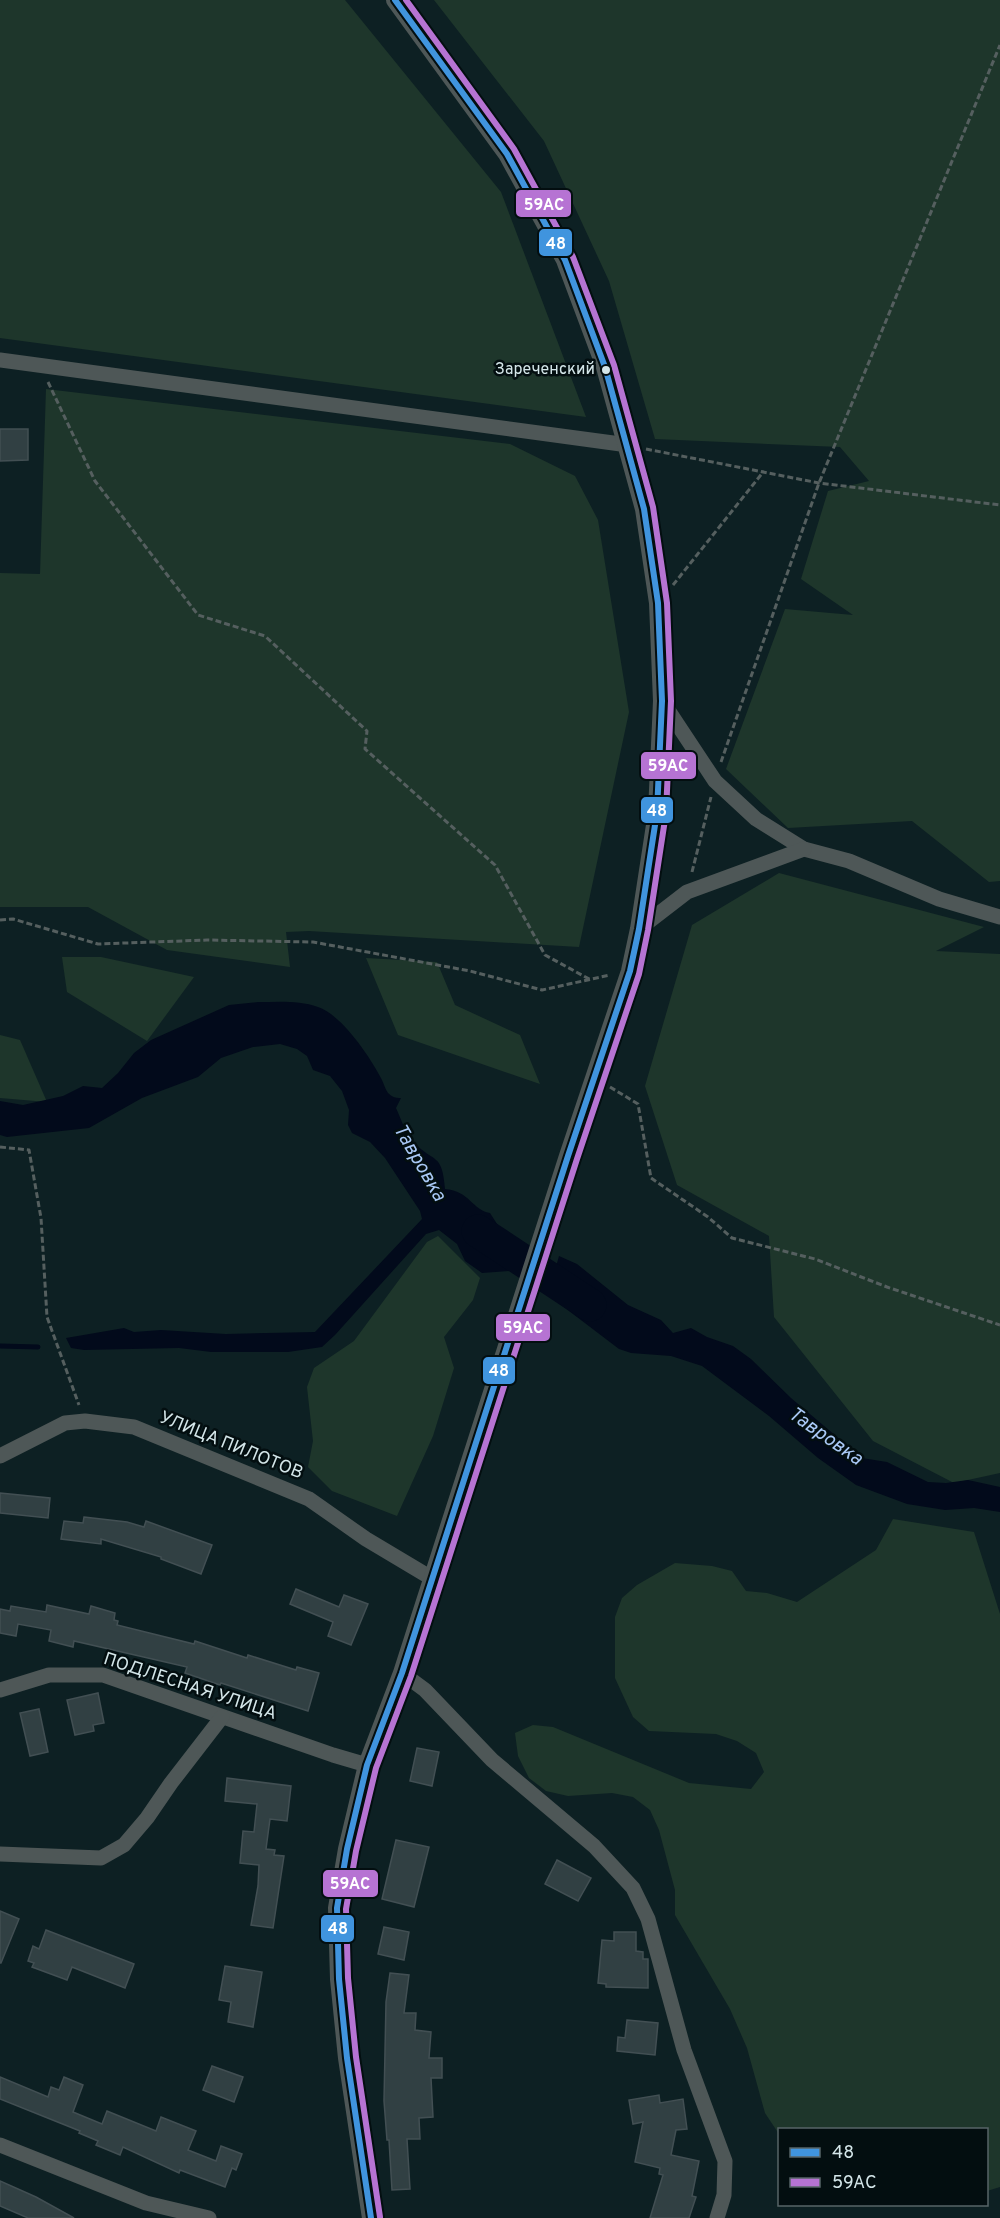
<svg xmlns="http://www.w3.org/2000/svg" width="1000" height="2218" font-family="Overpass,sans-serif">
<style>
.green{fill:#1e362b}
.water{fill:#020a1b}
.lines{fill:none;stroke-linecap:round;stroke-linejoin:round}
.stream{stroke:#020a1b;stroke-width:5}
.river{stroke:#020a1b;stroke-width:33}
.building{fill:#314043;stroke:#424f53;stroke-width:1.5}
.path{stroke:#555f5f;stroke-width:3;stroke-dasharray:6 3;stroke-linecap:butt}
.minor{stroke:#4e5757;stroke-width:15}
.tertiary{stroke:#4e5757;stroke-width:18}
.bus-1-casing{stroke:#030e10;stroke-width:10}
.bus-2-casing{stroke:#030e10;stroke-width:10}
.bus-1{stroke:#4094de;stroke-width:6}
.bus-2{stroke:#b673d3;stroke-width:6}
.bus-dot{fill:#d4e6e9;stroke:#030e10;stroke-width:2}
.labels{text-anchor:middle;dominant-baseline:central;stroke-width:5;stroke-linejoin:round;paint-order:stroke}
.bus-label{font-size:16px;fill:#d4e6e9;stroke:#030e10;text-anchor:end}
.street-label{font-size:18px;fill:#d4e6e9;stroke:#030e10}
.water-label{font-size:20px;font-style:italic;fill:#a9c8f5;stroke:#030e10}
.line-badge{stroke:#030e10;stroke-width:2}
.badge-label{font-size:16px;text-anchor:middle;font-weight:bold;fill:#fff}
</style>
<rect width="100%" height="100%" fill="#0d2023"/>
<g class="green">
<path d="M0 0H345L501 192 586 417 0 338Z"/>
<path d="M434 0H1000V881L989 882 912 821 788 828 726 769 785 609 853 615 801 579 828 491 869 481 840 447 655 439 609 281 544 141Z"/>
<path d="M46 389 510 444 575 476 598 520 629 712 579 947 309 931 286 932 290 967 167 950 88 907H0V573L40 574Z"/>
<path d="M779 873 984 927 936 951 1000 954V1473L954 1483 873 1441 774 1317 769 1236 677 1185 645 1086 692 925Z"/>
<path d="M62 957H101L194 977 147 1041 67 992Z"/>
<path d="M366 958 437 962 455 1005 520 1035 540 1084 398 1035Z"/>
<path d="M0 1035 20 1040 47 1102 0 1098Z"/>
<path d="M438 1236 480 1278 473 1300 444 1337 454 1368 433 1436 397 1516 332 1491 308 1467 313 1441 307 1387 314 1368 354 1341 427 1242Z"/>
<path d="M893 1519 974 1532 1000 1614V2187L987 2191 986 2130H780L779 2134 765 2113 747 2048 730 2009 675 1915V1890L659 1830 650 1810 633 1797 612 1793 568 1796 546 1791 529 1778 518 1756 515 1733 533 1725 553 1727 689 1783 751 1789 764 1772 756 1753 737 1741 716 1734 649 1731 633 1717 615 1678V1617L622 1598 637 1585 675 1563 712 1566 732 1571 746 1591 767 1593 797 1602 876 1550Z"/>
</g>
<g class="water">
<path d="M258 1002C278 1002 299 1000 318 1007 342 1015 371 1058 382 1080 384 1084 385 1089 388 1093 392 1097 395 1098 401 1098L396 1108C401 1119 406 1134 413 1142 435 1164 442 1152 445 1189 470 1191 472 1210 490 1213L499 1227 519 1240 509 1271 482 1273 465 1261 457 1244 439 1230 426 1234 335 1335 322 1347 288 1352H211L179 1348 84 1350 71 1348 66 1338 124 1328 134 1332 161 1330 226 1334 315 1332 422 1219 420 1211 385 1158 370 1142 352 1133 348 1125 349 1110 342 1091 330 1076 313 1070 307 1056 297 1049 280 1044 253 1047 221 1058 198 1077 142 1098 89 1128 7 1137 0 1135V1101L23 1105 63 1096 83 1086 102 1088 118 1073 134 1053 151 1040 229 1005Z"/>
<path d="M559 1256 577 1264 628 1305 661 1320 673 1333 691 1328 707 1337 733 1346 751 1359 791 1398 862 1458 887 1462 928 1482 946 1483 968 1480 1000 1487V1512L974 1508 945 1510 907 1504 856 1485 818 1458 769 1416 702 1366 671 1356 631 1353 619 1349 548 1295Z"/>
</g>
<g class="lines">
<path class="stream" d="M0 1346 38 1347"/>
<path class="river" d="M478 1231 590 1305"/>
</g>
<g class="building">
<path d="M0 429H28V460L0 461Z"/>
<path d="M0 1493 50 1498 48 1518 0 1513Z"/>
<path d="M84 1517 127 1522 144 1527 146 1521 212 1545 201 1574 161 1559V1557L101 1539V1544L61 1539 64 1521 83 1523Z"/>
<path d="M296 1589 339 1607 344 1595 368 1604 351 1645 328 1636 333 1622 290 1604Z"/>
<path d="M47 1605 89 1614 91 1606 115 1613 114 1620 118 1621 117 1625 194 1644 195 1641 247 1658 248 1655 296 1670 297 1667 319 1673 308 1711 221 1683 220 1685 185 1673 187 1667 74 1641 73 1647 49 1641 51 1630 18 1624 16 1636 0 1633V1609L10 1611 11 1606 46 1612Z"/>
<path d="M98 1693 104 1723 93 1725 94 1731 75 1735 67 1700Z"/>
<path d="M39 1709 48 1752 30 1756 20 1713Z"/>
<path d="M417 1748 439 1752 432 1786 410 1781Z"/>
<path d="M227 1778 291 1786 287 1821 270 1819 266 1849 275 1850 274 1855 284 1856 273 1928 251 1925 258 1886 259 1865 240 1863 243 1831 254 1832 257 1804 225 1801Z"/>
<path d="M396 1840 429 1847 414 1907 382 1899Z"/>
<path d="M557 1860 591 1878 578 1901 545 1884Z"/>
<path d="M0 1911 19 1919 1 1963H0Z"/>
<path d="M384 1927 409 1932 404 1960 378 1954Z"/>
<path d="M46 1930 134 1964 125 1988 72 1967 67 1980 32 1967 34 1963 28 1961 33 1946 39 1949Z"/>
<path d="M614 1932H636V1951L643 1952V1959H648V1988L606 1987V1984L598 1983 602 1940 614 1941Z"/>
<path d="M225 1966 262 1972 253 2027 228 2022 231 2002 219 2000Z"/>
<path d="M390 1973 409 1975 404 2013H416L415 2030 431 2032 429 2058H442V2078H431L433 2117 419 2118 420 2139H407L410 2189 392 2190 389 2140H387L384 2101 386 2002Z"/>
<path d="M627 2020 658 2023 655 2055 617 2051 618 2037 625 2038Z"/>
<path d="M212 2066 243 2077 234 2102 203 2090Z"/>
<path d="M0 2077 48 2097 51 2087 59 2090 64 2077 83 2085 73 2112 102 2124 107 2111 156 2131 161 2117 196 2131 188 2150 216 2161 221 2146 242 2154 236 2170 232 2168 225 2187 180 2170 179 2173 123 2147 120 2155 96 2145 98 2141 79 2133 80 2131 0 2099Z"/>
<path d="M659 2095 660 2103 683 2099 687 2129 676 2130 671 2155 699 2161 692 2196 696 2197 689 2218H650L663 2175 659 2174 660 2168 635 2162 643 2122 633 2124 629 2100Z"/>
<path d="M0 2181 36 2197 74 2218H28L0 2206Z"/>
</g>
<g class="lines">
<g class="path">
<path d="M48 382 95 481 198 615 265 636 367 731 365 749 495 865 545 955 591 980"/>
<path d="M646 449 819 483 1000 505"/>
<path d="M673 585 764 471"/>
<path d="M721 762 819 483 1000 45"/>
<path d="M692 872 711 797"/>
<path d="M0 920 13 919 98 944 207 940 313 942 470 971 542 990 610 975"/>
<path d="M610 1087 638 1104 651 1178 708 1217 732 1238 815 1259 887 1287 1000 1325"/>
<path d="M0 1147 29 1150 41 1218 47 1317 79 1405"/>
</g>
<g class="minor">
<path d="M0 360 628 445"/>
<path d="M662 701 715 781 756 819 804 849 849 861 939 899 1000 917"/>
<path d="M639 929 687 892 804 849"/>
<path d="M0 1456 65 1423 85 1421 134 1427 309 1499 366 1539 433 1579"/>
<path d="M402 1673 425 1690 492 1760 594 1846 633 1888 648 1919 684 2050 725 2161 724 2195 717 2218"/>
<path d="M0 1690 49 1675H103L333 1755 367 1765"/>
<path d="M0 1854 101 1858 124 1845 147 1818 171 1783 222 1717"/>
<path d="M0 2145 146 2203 209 2218"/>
</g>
<path class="tertiary" d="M371 2218 347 2058 339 1979 337 1908 347 1849 367 1765 402 1673 568 1156 630 971 639 929 657 812 662 701 658 603 644 509 605 367 565 260 507 154 395 0"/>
<g class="bus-1-casing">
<path id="bus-1" d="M371 2218 347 2058 339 1979 337 1908 347 1849 367 1765 402 1673 568 1156 630 971 639 929 657 812 662 701 658 603 644 509 605 367 565 260 507 154 395 0"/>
</g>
<g class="bus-2-casing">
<path id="bus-2" d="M380 2217 356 2057 348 1978 346 1909 356 1851 376 1768 411 1676 577 1159 639 974 648 930 666 813 671 701 667 603 653 507 614 365 573 257 514 149 406 0"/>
</g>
<use href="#bus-1" class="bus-1"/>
<use href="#bus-2" class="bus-2"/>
</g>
<circle class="bus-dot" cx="606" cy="370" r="5"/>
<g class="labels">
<g class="bus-label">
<text x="595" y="370">Зареченский</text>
</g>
<g class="street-label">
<text transform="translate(231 1446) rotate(22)">УЛИЦА ПИЛОТОВ</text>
<text transform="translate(190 1687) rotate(18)">ПОДЛЕСНАЯ УЛИЦА</text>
</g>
<g class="water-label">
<text transform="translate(419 1163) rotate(60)">Тавровка</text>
<text transform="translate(825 1437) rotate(35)">Тавровка</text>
</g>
</g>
<g class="line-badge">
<rect x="515" y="189" width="57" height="29" rx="6" fill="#b673d3"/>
<rect x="538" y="228" width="35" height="29" rx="6" fill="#4094de"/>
<rect x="640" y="751" width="57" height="29" rx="6" fill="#b673d3"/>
<rect x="640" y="796" width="34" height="28" rx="6" fill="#4094de"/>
<rect x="495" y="1313" width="56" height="29" rx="6" fill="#b673d3"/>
<rect x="482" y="1356" width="34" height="29" rx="6" fill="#4094de"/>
<rect x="322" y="1869" width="57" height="29" rx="6" fill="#b673d3"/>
<rect x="320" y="1914" width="35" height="29" rx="6" fill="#4094de"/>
</g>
<g class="badge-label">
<text x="544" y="210">59АС</text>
<text x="556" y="249">48</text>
<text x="668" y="771">59АС</text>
<text x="657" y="816">48</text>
<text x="523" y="1333">59АС</text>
<text x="499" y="1376">48</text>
<text x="350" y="1889">59АС</text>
<text x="338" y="1934">48</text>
</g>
<rect x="778" y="2128" width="210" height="78" fill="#030e10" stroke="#576467" stroke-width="1.5"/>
<rect x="790" y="2148" width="30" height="9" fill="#4094de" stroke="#576467" stroke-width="1.5"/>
<text x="832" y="2158" font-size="18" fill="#d4e6e9">48</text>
<rect x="790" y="2178" width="30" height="9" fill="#b673d3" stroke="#576467" stroke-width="1.5"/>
<text x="832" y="2188" font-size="18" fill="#d4e6e9">59АС</text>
</svg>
